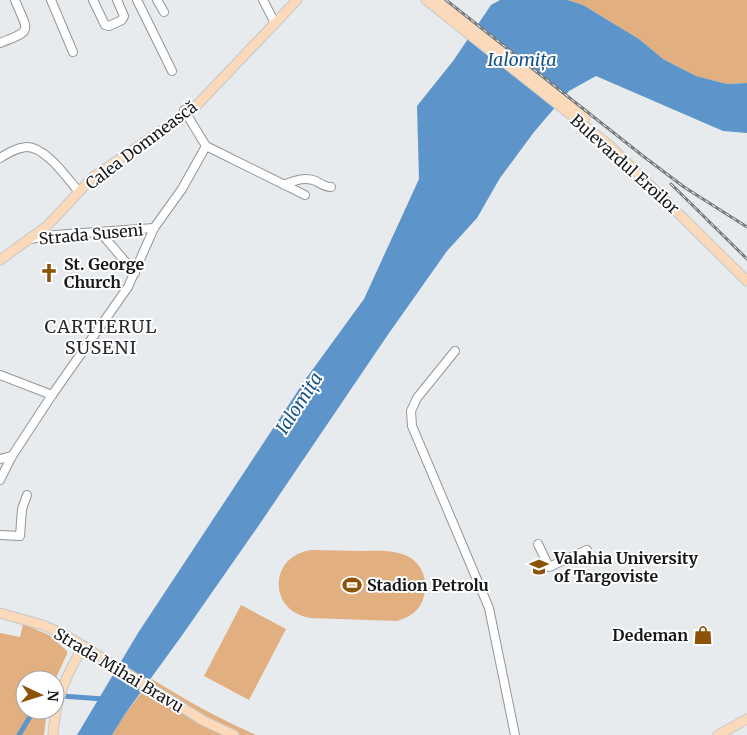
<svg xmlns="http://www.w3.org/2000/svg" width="747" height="735" font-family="Merriweather,serif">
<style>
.green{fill:#e1af80}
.water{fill:#5d95cb}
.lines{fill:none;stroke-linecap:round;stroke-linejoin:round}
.canal{stroke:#5d95cb;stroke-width:5}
.minor-casing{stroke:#939699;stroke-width:10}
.major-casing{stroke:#c7c8c8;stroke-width:11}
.minor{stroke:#fff;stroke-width:8}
.major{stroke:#fbdabb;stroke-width:9}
.rail-casing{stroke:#787a7c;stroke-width:3}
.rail{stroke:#fff;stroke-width:1;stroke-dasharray:4;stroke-linecap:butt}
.labels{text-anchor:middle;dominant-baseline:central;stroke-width:4;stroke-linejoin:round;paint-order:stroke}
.street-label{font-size:16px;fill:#171819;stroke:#fff}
.poi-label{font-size:16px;font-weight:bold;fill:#171819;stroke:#fff;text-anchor:start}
.water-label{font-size:18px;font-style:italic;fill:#175387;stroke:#fff}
.neighbourhood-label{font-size:18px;letter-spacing:1px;fill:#282a2d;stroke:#fff}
</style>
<rect width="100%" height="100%" fill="#e7ebee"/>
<g class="green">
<path d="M568 0H747V83L727 84 696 76 663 59 639 39 583 5Z"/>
<path d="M312 550C329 550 346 551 363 551 374 551 387 550 398 553 419 557 429 576 424 596 421 610 410 617 397 621L310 618C267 610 269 555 312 550Z"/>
<path d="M241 605 286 629 249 700 204 676Z"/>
<path d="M23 624 49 635 67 651V654L55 680H25V710H47L44 735H0V633L20 637Z"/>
<path d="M152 679C185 700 220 719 256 735H112L125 714Z"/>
</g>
<path class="water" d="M500 0H568L583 5 639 39 663 59 696 76 727 84 747 83V133L723 131 596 76 569 91 534 132 500 178 477 218 447 251 387 336 259 525 183 634 125 714 112 735H77L138 633 305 380 364 299 419 179 417 106 453 61 491 5Z"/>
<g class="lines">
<g class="canal">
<path d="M62 696 103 699"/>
<path d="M19 735 34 710"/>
</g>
<g class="minor-casing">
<g id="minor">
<path d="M51 0 73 52"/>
<path d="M93 0 105 25 109 26 122 20 124 16 117 0"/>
<path d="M137 0 172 71"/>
<path d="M157 0 164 12"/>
<path d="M263 0 275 23"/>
<path d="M0 43C34 30 28 32 15 0"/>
<path d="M184 110 206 146"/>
<path d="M206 146 305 195"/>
<path d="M0 158C8 153 16 148 26 147 45 146 67 178 79 192"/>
<path d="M284 185C294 180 305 176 316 181 321 184 325 187 331 187"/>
<path d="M100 232 135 273"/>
<path d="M30 239 55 235 154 228"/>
<path d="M455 351 417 398 411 411 412 426 489 608 515 735"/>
<path d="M0 375 52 395"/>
<path d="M0 459 12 456"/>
<path d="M0 480 12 456 52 395 128 287 154 228 182 189 206 146"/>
<path d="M0 535 20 536 22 509 27 495"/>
<path d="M538 544 549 567 587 550"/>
</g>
</g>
<g class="major-casing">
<g id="major">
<path d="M426 0 609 145 747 281"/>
<path d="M436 0 585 118"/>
<path d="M0 260 47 226 93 177 186 114 198 104 297 0"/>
<path d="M0 613 43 625 67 636 204 721 234 735"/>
<path d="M53 735C55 701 66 674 84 646"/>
<path d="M718 735 747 719"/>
</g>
</g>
<use href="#minor" class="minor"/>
<use href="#major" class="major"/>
<g class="rail-casing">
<g id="rail">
<path d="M446 0 643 156 684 187 747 227"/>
<path d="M671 184 747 259"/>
</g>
</g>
<use href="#rail" class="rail"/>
</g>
<defs>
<g id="church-bare" transform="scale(1.5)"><path d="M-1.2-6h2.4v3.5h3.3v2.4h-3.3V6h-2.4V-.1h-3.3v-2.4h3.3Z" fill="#8b5208" stroke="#fff" stroke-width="2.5" paint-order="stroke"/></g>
<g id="university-bare" transform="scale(1.5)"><path d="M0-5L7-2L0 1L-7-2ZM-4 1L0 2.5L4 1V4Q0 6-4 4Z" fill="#8b5208" stroke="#fff" stroke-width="2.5" paint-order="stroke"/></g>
<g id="stadium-bare" transform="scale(1.5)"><path d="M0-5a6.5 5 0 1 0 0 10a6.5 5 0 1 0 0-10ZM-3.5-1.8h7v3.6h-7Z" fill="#8b5208" stroke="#fff" stroke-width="2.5" paint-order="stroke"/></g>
<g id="shop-bare" transform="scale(1.5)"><path d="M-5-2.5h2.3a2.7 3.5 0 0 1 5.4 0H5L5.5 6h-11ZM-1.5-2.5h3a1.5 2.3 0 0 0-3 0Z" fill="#8b5208" stroke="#fff" stroke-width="2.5" paint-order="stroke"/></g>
</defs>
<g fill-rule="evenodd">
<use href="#church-bare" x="49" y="273"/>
<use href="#university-bare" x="539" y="567"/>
<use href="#stadium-bare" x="352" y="585"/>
<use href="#shop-bare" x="703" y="635"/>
</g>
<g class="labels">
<g class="street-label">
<text transform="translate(141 145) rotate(-37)">Calea Domnească</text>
<text transform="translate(625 164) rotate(42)">Bulevardul Eroilor</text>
<text transform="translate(91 234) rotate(-5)">Strada Suseni</text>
<text transform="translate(119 670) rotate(31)">Strada Mihai Bravu</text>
</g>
<g class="poi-label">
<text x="64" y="264">St. George<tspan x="64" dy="18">Church</tspan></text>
<text x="554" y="558">Valahia University<tspan x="554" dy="18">of Targoviste</tspan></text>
<text x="367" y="585">Stadion Petrolu</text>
<text x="688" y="635" text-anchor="end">Dedeman</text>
</g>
<g class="water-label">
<text x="522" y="59">Ialomița</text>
<text transform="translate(299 403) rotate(-57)">Ialomița</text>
</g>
<g class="neighbourhood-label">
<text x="101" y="326">CARTIERUL<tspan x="101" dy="21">SUSENI</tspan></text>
</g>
</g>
<g transform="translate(40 695) rotate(94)"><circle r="24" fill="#ffffff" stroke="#a2a3a3"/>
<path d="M0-4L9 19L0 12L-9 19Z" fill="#8b5208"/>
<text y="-8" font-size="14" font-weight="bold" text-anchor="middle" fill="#171819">N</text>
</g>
</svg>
